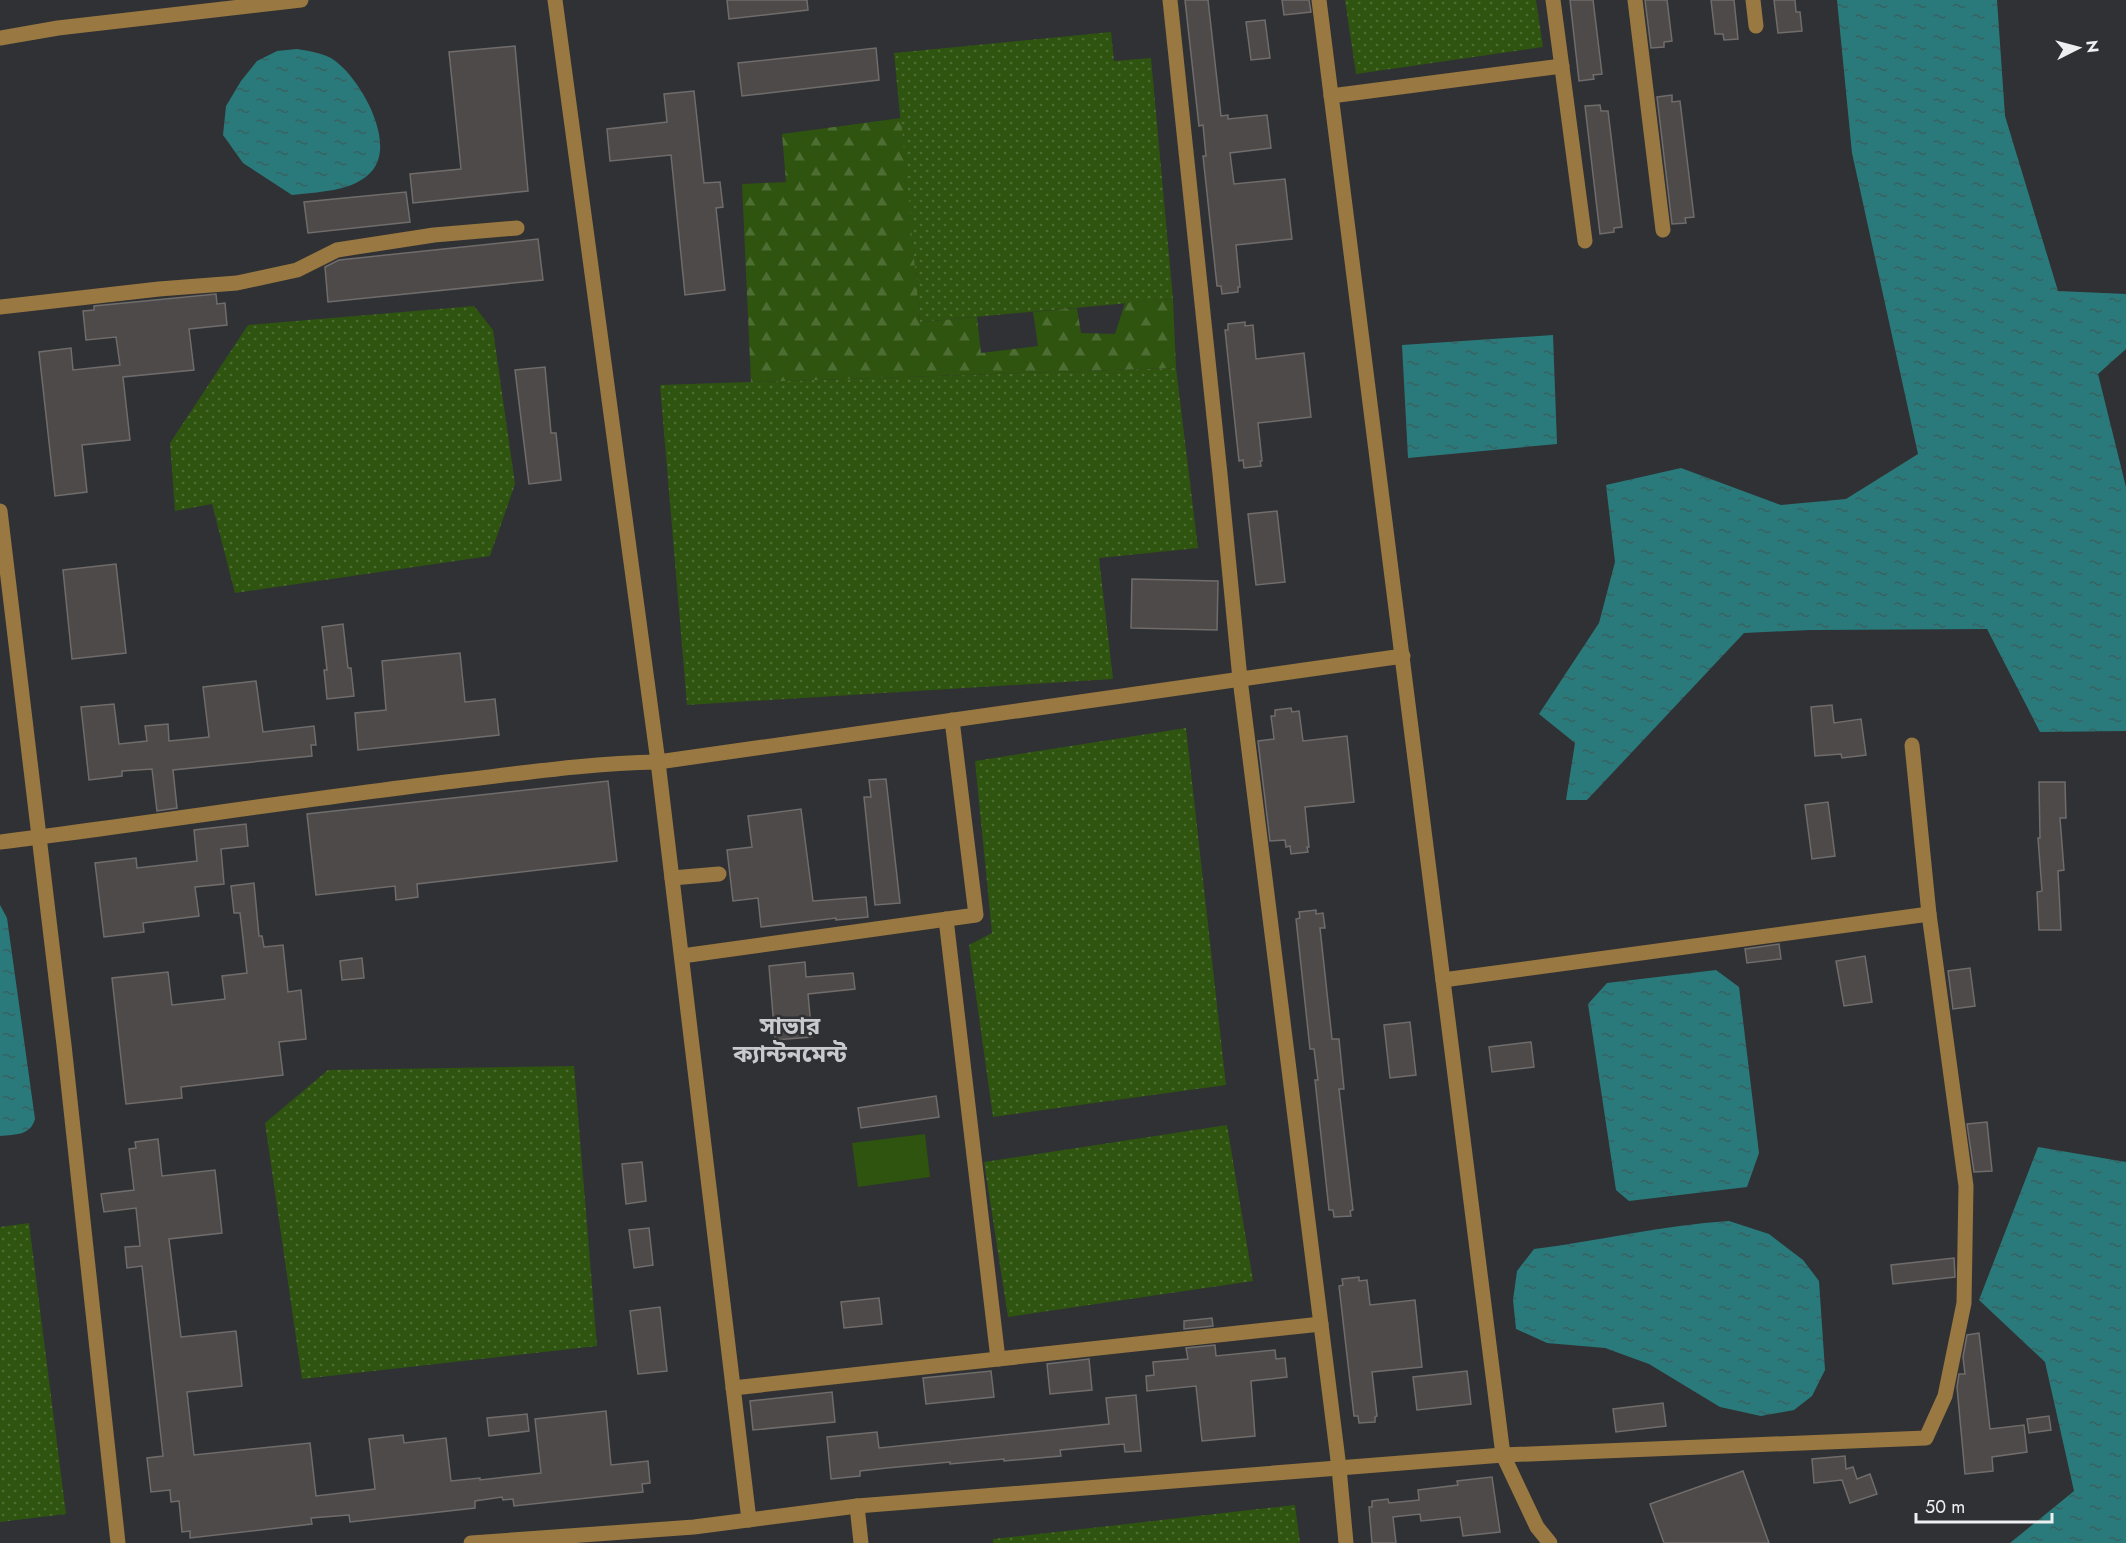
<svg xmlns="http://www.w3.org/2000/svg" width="2126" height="1543" font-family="Jost,'Noto Sans Bengali',sans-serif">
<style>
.green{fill:url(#green-dots)}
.forest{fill:url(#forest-firs)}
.pitch{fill:#2e540f}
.water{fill:url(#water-ripples)}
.building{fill:#4d4a49;stroke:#706c6b;stroke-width:1.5}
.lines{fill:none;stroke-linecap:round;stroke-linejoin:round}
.minor{stroke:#997841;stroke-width:15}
.labels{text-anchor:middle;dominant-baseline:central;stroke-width:5;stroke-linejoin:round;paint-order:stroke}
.district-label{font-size:24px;font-weight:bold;fill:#c8cacd;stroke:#2f3134}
</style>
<defs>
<pattern id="green-dots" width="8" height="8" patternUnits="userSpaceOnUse" patternTransform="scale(1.5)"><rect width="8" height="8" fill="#2e540f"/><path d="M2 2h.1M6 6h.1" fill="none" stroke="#4d6d32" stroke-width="1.8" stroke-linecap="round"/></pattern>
<pattern id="forest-firs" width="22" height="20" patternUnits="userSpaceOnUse" patternTransform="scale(1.5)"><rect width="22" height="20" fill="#2e540f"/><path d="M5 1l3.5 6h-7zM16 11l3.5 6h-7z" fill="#4d6d32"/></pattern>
<pattern id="water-ripples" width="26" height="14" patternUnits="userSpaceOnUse" patternTransform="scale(1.5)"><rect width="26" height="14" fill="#2a7a7b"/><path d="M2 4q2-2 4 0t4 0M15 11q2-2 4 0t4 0" fill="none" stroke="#386162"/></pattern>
</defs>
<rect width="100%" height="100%" fill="#2f3134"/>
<g class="green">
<path d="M1345 0H1536L1543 47 1356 74Z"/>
<path d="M1111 32 1114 61 1151 58 1173 299 920 322 894 53Z"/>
<path d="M474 306 493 330 515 484 490 556 235 593 212 504 175 511 170 443 248 325Z"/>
<path d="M1176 368 1198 548 1099 558 1113 679 687 705 660 385Z"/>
<path d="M1186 728 1226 1085 993 1117 969 945 992 933 975 761Z"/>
<path d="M574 1066 597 1346 302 1379 265 1123 328 1070Z"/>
<path d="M1227 1125 1253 1281 1008 1317 984 1162Z"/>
<path d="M29 1223 66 1514 0 1522V1227Z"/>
<path d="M1295 1505 1300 1543H993V1539Z"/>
</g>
<path class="forest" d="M901 118 920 322 977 317 981 353 1038 346 1033 312 1077 308 1081 333 1115 334 1125 303 1173 299 1176 368 751 382 742 184 786 182 782 134Z"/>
<path class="pitch" d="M925 1134 930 1177 858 1187 852 1143Z"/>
<g class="water">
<path d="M1837 0H1997L2005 116 2058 291 2126 294V349L2098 374 2126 487V731L2040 732 1987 629 1810 630 1744 633 1587 800H1566L1575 743 1539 714 1599 623 1615 562 1606 485 1681 468 1781 505 1846 499 1918 454 1852 153Z"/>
<path d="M297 49C313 52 328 53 340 65 364 86 399 149 368 175 349 192 316 192 292 195L243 163 223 135 226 106 241 81 257 61 277 51Z"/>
<path d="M1553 335 1557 444 1408 458 1402 345Z"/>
<path d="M0 905 7 918 35 1119C30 1136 16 1134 0 1136Z"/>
<path d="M1716 970 1739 987 1759 1153 1747 1187 1629 1201 1616 1190 1588 1004 1607 983Z"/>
<path d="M2038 1147 2126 1162V1543H2010L2074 1491 2045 1362 1979 1300Z"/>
<path d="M1729 1221 1769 1234 1803 1260 1819 1281 1825 1370 1812 1396 1794 1410 1761 1416 1720 1407 1649 1364 1605 1348 1547 1343 1516 1329 1513 1300 1517 1271 1534 1249C1599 1241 1663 1225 1729 1221Z"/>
</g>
<g class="building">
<path d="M727 0H807L808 10 729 19Z"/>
<path d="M1185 0H1208L1221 116 1228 115V119L1267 115 1271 148 1230 153 1234 184 1285 179 1292 239 1236 245 1240 287H1238V292L1222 294 1221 286H1217L1203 156H1206L1203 125 1199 126Z"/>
<path d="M1282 0H1309L1311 12 1284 15Z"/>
<path d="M1570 0H1593L1602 74 1593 75 1594 79 1579 81Z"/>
<path d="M1645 0H1667L1672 41 1664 42V47L1651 48Z"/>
<path d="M1711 0H1734L1738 39 1724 40 1723 34H1715Z"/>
<path d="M1774 0H1795L1796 12H1800L1802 31 1778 33Z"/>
<path d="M1265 20 1270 58 1251 60 1246 22Z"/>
<path d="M515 46 528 191 413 203 410 174 461 169 449 52Z"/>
<path d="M876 48 879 80 742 96 738 63Z"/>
<path d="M694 91 704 183 720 182 723 207 716 208 725 290 685 295 671 155 610 161 607 129 667 122 664 94Z"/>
<path d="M1672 95V102L1680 101 1694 217 1685 218 1686 223 1672 224 1657 97Z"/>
<path d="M1600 105 1601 111H1608L1622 227 1614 228V232L1600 234 1585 106Z"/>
<path d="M406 192 410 222 308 233 304 202Z"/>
<path d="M538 239 543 280 328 302 325 267 339 260Z"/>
<path d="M216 294 217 304 225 303 227 325 189 329 194 370 123 377 130 440 82 445 87 492 55 496 39 352 71 348 73 370 120 365 116 337 86 340 83 311 94 310V306Z"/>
<path d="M1245 322V326L1253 325 1256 359 1304 353 1311 417 1258 423 1262 461H1260L1261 466 1244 468 1243 460 1239 461 1225 330H1228V324Z"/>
<path d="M545 367 551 433H556L561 480 529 484 515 370Z"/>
<path d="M1277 511 1285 582 1256 585 1248 514Z"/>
<path d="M116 564 126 653 72 659 63 570Z"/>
<path d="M1132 579 1218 581 1217 630 1131 628Z"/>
<path d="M343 624 348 668H351L354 696 327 699 324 670H327L322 627Z"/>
<path d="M460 653 465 702 495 699 499 735 358 750 355 713 386 710 382 661Z"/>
<path d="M256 681 263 732 314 726 316 745H311L312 756 173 770 177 808 157 811 152 769 122 771V776L89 780 81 707 114 704 119 744 147 741 145 726 168 724 169 741 209 737 203 687Z"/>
<path d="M1832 705 1834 723 1861 719 1866 755 1842 758 1841 754 1815 756 1811 707Z"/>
<path d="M1291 708 1292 712 1299 711 1303 741 1347 736 1354 802 1305 807 1309 847H1307L1308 852 1291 854 1290 846 1286 847 1285 840 1270 841 1258 741 1274 739 1271 716H1275V710Z"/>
<path d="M886 779 900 903 875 905 864 797H871L869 780Z"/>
<path d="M608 781 617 861 417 884 418 897 396 900 395 886 316 895 307 814Z"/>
<path d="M2039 782H2065L2066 818H2060L2064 870 2058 871 2061 930H2039L2037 892 2042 891 2038 838H2040Z"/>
<path d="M1828 802 1835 856 1812 859 1805 805Z"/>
<path d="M801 809 813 901 866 897 868 917 836 920V918L761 927 758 898 733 901 727 850 752 847 748 816Z"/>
<path d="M246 824 248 846 221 849 224 884 195 887 199 916 143 923 144 932 104 937 95 863 136 858 137 868 197 861 194 830Z"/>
<path d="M254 883 259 936H262L264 947 283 945 288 992 301 990 306 1039 279 1042 283 1075 181 1087 182 1098 126 1104 112 978 168 972 172 1005 225 999 222 976 247 973 240 913H234L231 886Z"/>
<path d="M1316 910V914L1323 913 1325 928H1320L1332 1039H1339L1344 1089H1339L1353 1210 1350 1211 1351 1216 1334 1217 1333 1210H1329L1315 1080H1318L1314 1049H1310L1296 919 1300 918 1299 912Z"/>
<path d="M1779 944 1781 959 1747 963 1745 949Z"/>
<path d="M1865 956 1872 1002 1844 1006 1836 961Z"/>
<path d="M362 958 364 978 342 980 340 961Z"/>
<path d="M805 962 806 977 853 973 855 989 808 994 812 1037 775 1040 769 966Z"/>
<path d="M1970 968 1975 1006 1953 1009 1948 971Z"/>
<path d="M1410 1022 1416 1075 1390 1078 1384 1025Z"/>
<path d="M1531 1042 1534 1067 1492 1072 1489 1047Z"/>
<path d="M936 1096 939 1117 861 1128 858 1108Z"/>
<path d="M1987 1122 1992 1171 1974 1172 1967 1124Z"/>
<path d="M158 1139 162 1176 215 1170 222 1233 169 1239 181 1337 236 1331 242 1386 187 1392 194 1455 310 1443 316 1496 375 1489 369 1439 403 1435 404 1443 446 1438 451 1481 480 1478V1480L541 1473 535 1419 606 1411 611 1465 648 1461 650 1483 642 1484 643 1492 514 1506 513 1499 503 1500 502 1497 475 1501V1508L350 1522 349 1515 311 1518 312 1524 190 1538V1531L182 1532 179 1501 171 1502 170 1490 151 1492 147 1458 163 1456 142 1266 127 1268 125 1247 140 1246 136 1208 104 1212 101 1194 134 1190 129 1149 136 1148 135 1142Z"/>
<path d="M642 1162 646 1201 626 1204 622 1164Z"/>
<path d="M649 1228 653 1265 634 1268 629 1230Z"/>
<path d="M1954 1258 1955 1277 1893 1284 1891 1265Z"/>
<path d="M1359 1277V1281L1367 1280 1370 1305 1415 1300 1422 1367 1372 1372 1377 1416 1375 1417V1422L1359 1423 1358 1416H1354L1339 1286 1343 1285 1342 1279Z"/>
<path d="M879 1298 882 1324 844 1328 841 1302Z"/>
<path d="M660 1307 667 1371 638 1374 630 1311Z"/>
<path d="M1212 1318 1213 1326 1184 1329V1321Z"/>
<path d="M1979 1333 1990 1429 2024 1425 2027 1452 1992 1457 1993 1471 1965 1474 1957 1387 1959 1374H1965L1963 1357 1967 1335Z"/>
<path d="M1215 1345 1216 1356 1275 1350 1276 1359 1285 1358 1287 1377 1251 1381 1255 1436 1202 1441 1196 1386 1147 1391 1146 1376 1154 1375 1153 1362 1188 1359 1186 1348Z"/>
<path d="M1089 1359 1092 1390 1050 1394 1047 1364Z"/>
<path d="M991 1371 994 1397 926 1404 923 1378Z"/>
<path d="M1467 1371 1471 1404 1417 1410 1413 1377Z"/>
<path d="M832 1392 835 1422 753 1430 750 1401Z"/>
<path d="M1136 1395 1141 1451 1125 1452 1124 1444 1060 1450 1061 1456 1004 1461V1459L950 1464V1462L887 1468 860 1471V1476L831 1479 827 1437 877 1432 879 1448 1109 1424 1106 1398Z"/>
<path d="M1663 1403 1666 1426 1616 1432 1613 1409Z"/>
<path d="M527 1414 529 1431 489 1436 487 1418Z"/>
<path d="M2049 1416 2051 1430 2029 1433 2027 1419Z"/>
<path d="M1845 1456 1846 1469 1853 1467 1857 1479 1870 1474 1877 1494 1850 1503 1842 1480 1814 1483 1812 1459Z"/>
<path d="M1743 1471 1769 1543H1664L1650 1504Z"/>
<path d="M1492 1477 1500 1532 1463 1536 1460 1517 1421 1521 1420 1514 1393 1517 1396 1543H1372L1369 1507H1372V1501L1388 1499 1389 1503 1419 1500 1418 1490 1458 1485 1457 1481Z"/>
</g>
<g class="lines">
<g class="minor">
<path d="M555 0 658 762 749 1520"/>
<path d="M1170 0 1220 474 1240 679 1339 1468 1346 1543"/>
<path d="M1319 0 1503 1455 1537 1527 1550 1543"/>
<path d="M1553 0 1585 241"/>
<path d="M1635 0 1663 230"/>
<path d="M1753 0 1756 26"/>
<path d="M0 38 58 28 301 0"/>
<path d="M1331 96 1562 66"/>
<path d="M0 307 159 289 237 283 297 270 337 250 434 235 517 228"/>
<path d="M0 511 64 1045 118 1543"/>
<path d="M0 842C152 823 303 799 455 781 523 773 590 763 658 762L1403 656"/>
<path d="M672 878 719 874"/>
<path d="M682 956 976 915 952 720"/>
<path d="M1443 980 1929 914"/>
<path d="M998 1359 1321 1324"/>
<path d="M733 1388 998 1359 946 919"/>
<path d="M857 1506 861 1543"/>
<path d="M471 1543 694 1527 857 1506 1503 1455 1926 1438 1945 1396 1964 1303 1966 1186 1929 914 1912 745"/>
</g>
</g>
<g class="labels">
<g class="district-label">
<text x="790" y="1025">সাভার<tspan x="790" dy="28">ক্যান্টনমেন্ট</tspan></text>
</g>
</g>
<g transform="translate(2078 48) rotate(84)" stroke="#2f3134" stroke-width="4.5" paint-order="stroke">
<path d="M0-4.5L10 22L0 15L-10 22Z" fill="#eeeff1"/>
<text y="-9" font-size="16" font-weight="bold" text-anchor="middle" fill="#eeeff1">N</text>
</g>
<path d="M1916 1513v9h136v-9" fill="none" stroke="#eeeff1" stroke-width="3"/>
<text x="1925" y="1513" font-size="18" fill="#eeeff1" stroke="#2f3134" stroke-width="4.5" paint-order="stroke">50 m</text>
</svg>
